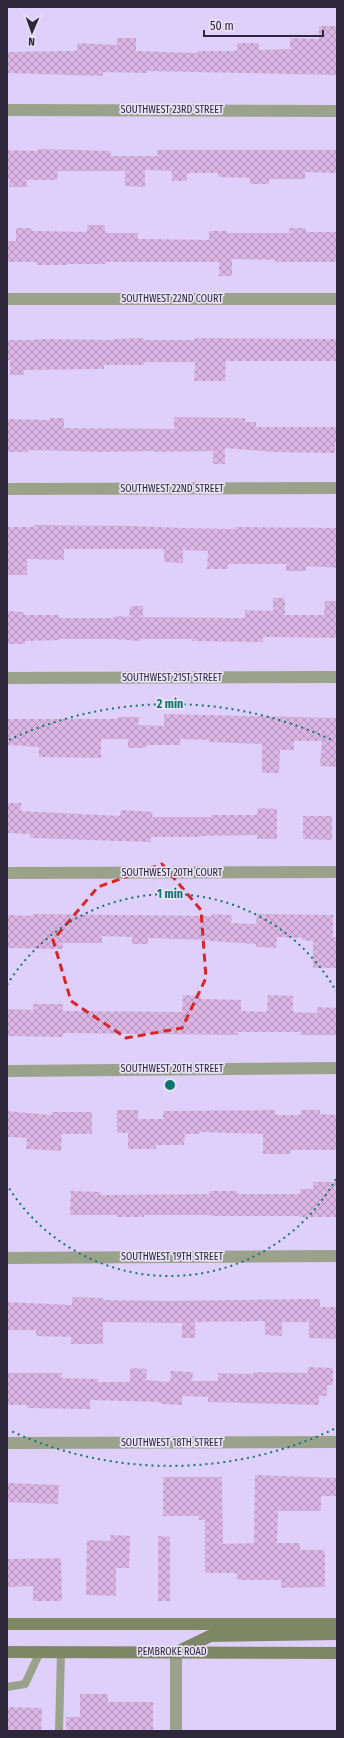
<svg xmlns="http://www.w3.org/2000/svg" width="344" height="1738" font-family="'Fira Sans Condensed',sans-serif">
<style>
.building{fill:url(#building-cross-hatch)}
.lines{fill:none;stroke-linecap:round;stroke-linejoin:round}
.lane{stroke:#9ba28b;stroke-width:8}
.street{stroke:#9ba28b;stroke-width:12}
.secondary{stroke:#7d8765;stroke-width:12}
.marked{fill:none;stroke:#d62828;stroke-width:3;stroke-dasharray:8 5;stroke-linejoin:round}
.ring{fill:none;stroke:#0f766e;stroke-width:2;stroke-dasharray:2 4}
.labels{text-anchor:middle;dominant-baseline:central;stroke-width:3.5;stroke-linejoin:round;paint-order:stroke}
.street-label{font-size:10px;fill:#2e263b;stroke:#e9e2f7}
.centre{fill:#0f766e;stroke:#e9e2f7;stroke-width:2}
.ring-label{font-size:12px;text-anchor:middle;font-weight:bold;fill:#0f766e;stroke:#e9e2f7;stroke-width:3.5;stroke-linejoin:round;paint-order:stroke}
</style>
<defs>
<pattern id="building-cross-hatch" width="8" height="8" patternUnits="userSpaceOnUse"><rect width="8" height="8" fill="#dbb5e3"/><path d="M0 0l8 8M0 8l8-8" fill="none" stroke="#b293b9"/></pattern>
</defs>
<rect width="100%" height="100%" fill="#dfd0fb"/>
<g class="building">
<path d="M319 26H337V75L147 71V73L103 72V76L7 73V52L77 51V43L117 45V38H136V51L197 53V51H237V43H259V50L290 49V38L319 39Z"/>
<path d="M38 149 111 151V156H157V150H337V173L305 172V179H269V184H250V178L218 177V173H187V181H172V171L145 170V187L125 186V171H58L57 180H27V187H9L10 179H7V150L38 151Z"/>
<path d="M87 225H105V233H138V239L209 240V231H226V233H289V228H306V232H337L336 262H275L276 260 232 259V276H219V262H105V264H67V265H37V262H7V241H16V228H31V231L87 232Z"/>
<path d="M144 338V340H195V338L337 339V361H226L225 381H194L195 362H144V365H104V369L24 370V375H10V360H7V340H36V339L115 340V339Z"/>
<path d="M174 417 245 418V422H256V427H337V442H335V453L274 452 225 448V464H213V451L155 452V451L103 452 28 450V452H7V419L50 420V418H64V428L174 429Z"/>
<path d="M34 525 133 526 183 528 234 529V527L337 528V568L306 566V571H286V564H228V569H207L208 551 183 550V563L164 562V549H64V560L27 559V575H7V527H34Z"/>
<path d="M273 598H285V615H324L325 601H337V638L263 637V642L192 641 193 639H142L141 641 113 639H59V640L25 641V644H7V611L24 612V615H58L59 618H114V616L129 617 130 606H143V617L233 618H245V610L273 611Z"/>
<path d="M164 714 336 718 337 767 320 766 322 741H294V750H280L279 773H262V744L209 742V740L180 739 181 745H147L146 748H128V739H101V758L39 757V747L7 745V719H118V717H139L138 725 164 726Z"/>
<path d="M7 803H21V811L120 816 121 810 153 812 152 817H211V815H257L258 808 277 809V839H257V835L201 836V837H151V842L30 838V834L7 833Z"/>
<path d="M303 816H332V840L303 839Z"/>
<path d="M33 914 212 916V914L232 915 231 923 256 924 257 914 333 915V937H337V968H313V941L302 940V938L277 937 276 948 256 947V944L210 941V940L148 938V944H132V937L102 936V943H63V949L7 948V915L33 916Z"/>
<path d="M183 995 201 996V999L241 1000V1011L267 1012 268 995 293 996V1012L317 1013 318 1007 337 1008V1035H301V1032H238V1035L63 1033V1037L7 1036V1009L33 1010V1004H63V1011L182 1012Z"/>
<path d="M117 1110H138V1119H163V1111L275 1110V1115H301V1110H320V1114L337 1115 336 1150H290V1154H263V1134L200 1132V1134H185L184 1145H156V1149H128V1133H117Z"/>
<path d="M7 1111 52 1115V1112H92V1134H62L61 1151 26 1149 27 1138 7 1137Z"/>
<path d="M313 1182H337V1217H299V1216H209V1215H144V1217H117V1215H70L71 1191 100 1192V1195L209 1194V1191H238V1194H300V1189H313Z"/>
<path d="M72 1297 104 1298V1300L167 1301 320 1299V1307H337V1339L309 1338V1322H282V1336L265 1335V1321L195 1322V1338H182V1323L103 1322V1344H71V1337L36 1336V1330H7V1302L72 1305Z"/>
<path d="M308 1367 333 1368V1385H327V1396H319V1405L208 1402V1397L182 1396V1405L161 1404V1402L90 1400V1409L27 1408V1405H7V1373H62V1378L98 1379V1382H130V1368L147 1369 146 1380 170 1382 171 1371 193 1372 192 1381H218V1373L253 1374V1372L308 1373Z"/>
<path d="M255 1475 337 1478V1496H321V1511H278L277 1543H300V1550H325V1587L281 1588V1580H237V1573H205V1520H199V1516H163V1477H222L223 1544 254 1543Z"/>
<path d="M7 1483 59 1485 58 1504 7 1502Z"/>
<path d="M111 1535 130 1536 129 1568H116V1596L86 1595 87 1540 110 1541Z"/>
<path d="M158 1536 170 1537V1601H158Z"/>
<path d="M61 1558 62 1601H33V1586L7 1587V1559Z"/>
<path d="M80 1694H108V1702H153V1730L66 1731V1717H80Z"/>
<path d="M7 1707 42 1708 41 1731H7Z"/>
</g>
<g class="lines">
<g class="lane">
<path d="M7 1687 25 1684 40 1652"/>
<path d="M59 1731 61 1652"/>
</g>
<g class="street">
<path d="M7 110 337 111"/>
<path d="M7 299H337"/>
<path d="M7 489 337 488"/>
<path d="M7 678 337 677"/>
<path d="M7 873 337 872"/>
<path d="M7 1071 337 1068"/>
<path d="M7 1258 337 1256"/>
<path d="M7 1443 337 1442"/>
<path d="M176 1652V1731"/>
</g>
<g class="secondary">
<path d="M7 1624H337"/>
<path d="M179 1651 210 1636 337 1634"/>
<path d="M7 1652 337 1653"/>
</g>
</g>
<path class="marked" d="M162 864 201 910 206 978 182 1028 126 1038 71 1001 53 940 98 887Z"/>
<g class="ring">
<path d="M336 1179A191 191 0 0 1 7 1185M7 985A191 191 0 0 1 336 991"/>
<path d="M334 1429A381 381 0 0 1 9 1430M9 740A381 381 0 0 1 334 741"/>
</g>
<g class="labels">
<g class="street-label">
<text x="172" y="110">SOUTHWEST 23RD STREET</text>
<text x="172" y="299">SOUTHWEST 22ND COURT</text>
<text x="172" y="489">SOUTHWEST 22ND STREET</text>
<text x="172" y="678">SOUTHWEST 21ST STREET</text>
<text x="172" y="873">SOUTHWEST 20TH COURT</text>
<text x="172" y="1069">SOUTHWEST 20TH STREET</text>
<text x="172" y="1257">SOUTHWEST 19TH STREET</text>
<text x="172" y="1443">SOUTHWEST 18TH STREET</text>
<text x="172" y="1652">PEMBROKE ROAD</text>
</g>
</g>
<circle cx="170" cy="1085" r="6" class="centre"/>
<g class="ring-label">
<text x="170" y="708">2 min</text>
<text x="170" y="898">1 min</text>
</g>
<rect width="344" height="1738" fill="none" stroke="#2e263b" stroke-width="16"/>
<g transform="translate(32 32) rotate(182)" stroke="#e9e2f7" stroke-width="3" paint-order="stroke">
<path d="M0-3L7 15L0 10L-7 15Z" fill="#2e263b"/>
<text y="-6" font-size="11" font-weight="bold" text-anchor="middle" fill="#2e263b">N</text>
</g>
<path d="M204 30v6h119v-6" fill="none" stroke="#2e263b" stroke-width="2"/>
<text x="210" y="30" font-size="12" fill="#2e263b" stroke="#e9e2f7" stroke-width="3" paint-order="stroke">50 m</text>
</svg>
